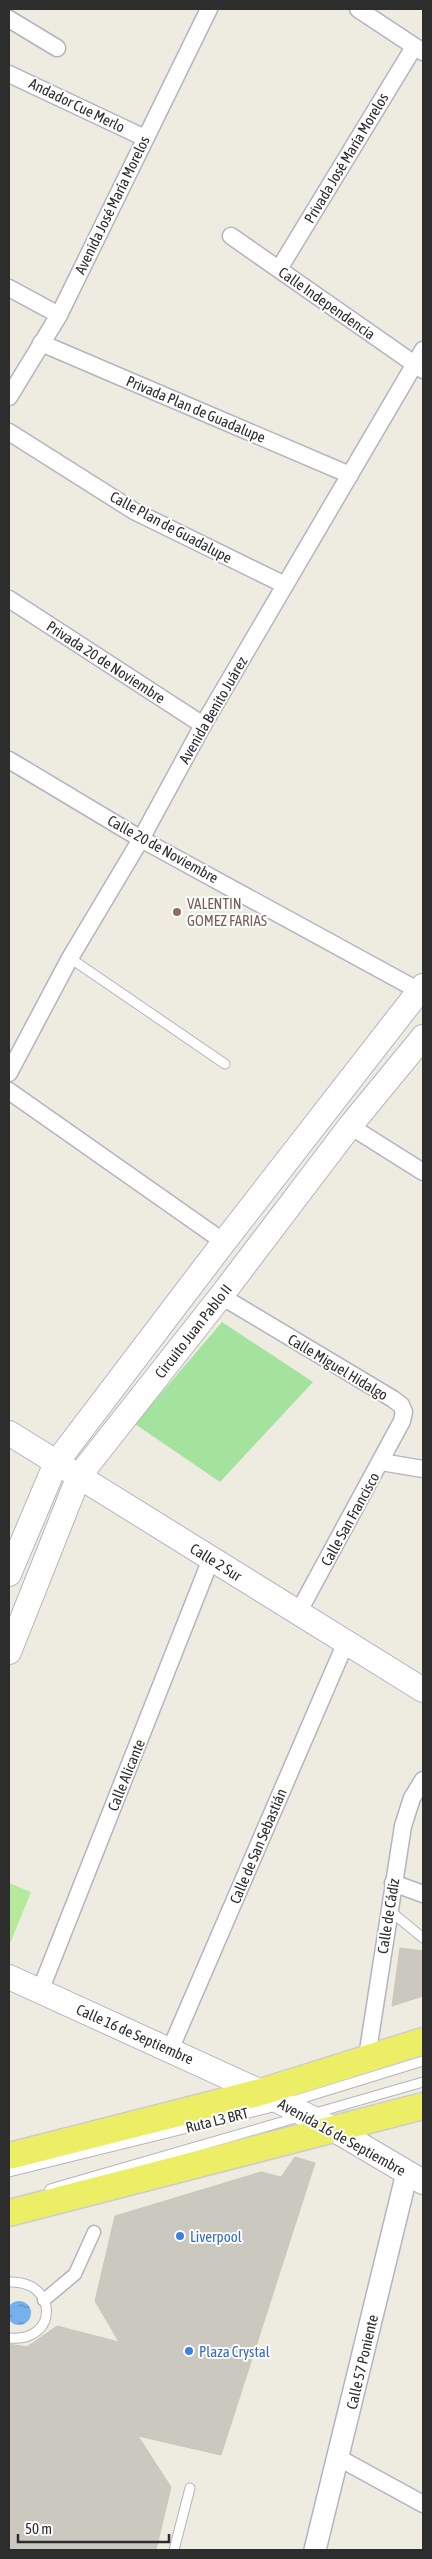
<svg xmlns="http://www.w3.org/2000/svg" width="432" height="2559" font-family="'Asap Condensed',sans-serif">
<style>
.park{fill:#a4e39e}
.pitch{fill:#b4ea9a}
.water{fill:url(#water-ripples)}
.building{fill:#cac8bf;stroke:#cac8b9}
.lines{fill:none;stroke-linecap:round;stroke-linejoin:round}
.service-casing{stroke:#b4b3c0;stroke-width:11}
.pedestrian-casing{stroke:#b4b3c0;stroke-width:15}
.minor-casing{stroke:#b4b3c0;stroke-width:19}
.tertiary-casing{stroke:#b4b3c0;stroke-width:24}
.secondary-casing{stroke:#b4b3c0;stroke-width:26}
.primary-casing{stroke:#cdcdcd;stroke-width:29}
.service{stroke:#fff;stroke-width:9}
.pedestrian{stroke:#fff;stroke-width:12}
.minor{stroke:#fff;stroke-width:16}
.tertiary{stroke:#fff;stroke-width:21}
.secondary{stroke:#fff;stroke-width:24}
.primary{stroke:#ecef65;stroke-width:26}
.education-dot{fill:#8d6e63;stroke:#fff;stroke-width:2}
.shop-dot{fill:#3f7fe0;stroke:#fff;stroke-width:2}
.labels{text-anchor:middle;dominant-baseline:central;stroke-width:4;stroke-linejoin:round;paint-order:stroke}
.street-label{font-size:15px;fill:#2d2d2d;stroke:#fff}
.education-label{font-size:15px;fill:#785e54;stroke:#fff;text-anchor:start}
.shop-label{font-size:15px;fill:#366cbe;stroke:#fff;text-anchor:start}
</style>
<defs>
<pattern id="water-ripples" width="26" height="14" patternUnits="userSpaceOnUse" patternTransform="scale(1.25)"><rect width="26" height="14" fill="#76b0ed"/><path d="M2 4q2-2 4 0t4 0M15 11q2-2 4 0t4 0" fill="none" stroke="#6190c0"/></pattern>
</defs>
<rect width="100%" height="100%" fill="#eeece0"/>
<path class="park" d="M222 1322 313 1382 220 1482 135 1424Z"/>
<path class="pitch" d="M9 1883 31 1892 9 1946Z"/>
<circle class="water" cx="19" cy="2313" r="12"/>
<g class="building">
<path d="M400 1948 423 1951V1996L392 2006Z"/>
<path d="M295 2157 315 2163 221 2455 138 2436 171 2487 156 2550H9V2344L27 2347 57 2326 119 2342 95 2301 115 2216 261 2172 281 2177Z"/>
</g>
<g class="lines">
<g class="service-casing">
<g id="service">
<path d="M70 958 225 1064"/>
<path d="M389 1910 423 1938"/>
<path d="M290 2102 423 2061"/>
<path d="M312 2114 423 2082"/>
<path d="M9 2172 277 2106"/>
<path d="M50 2189 299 2117"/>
<path d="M9 2282C59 2280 59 2343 9 2338"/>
<path d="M174 2550 190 2488"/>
</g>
</g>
<g class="pedestrian-casing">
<path id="pedestrian" d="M44 2300 75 2274 94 2232"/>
</g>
<g class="minor-casing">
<g id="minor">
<path d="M358 9 423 52"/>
<path d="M9 19 57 48"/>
<path d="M9 74 145 138"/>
<path d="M231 236 423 370"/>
<path d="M279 269 414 47"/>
<path d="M9 288 59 315"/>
<path d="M41 343 350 475"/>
<path d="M9 397 59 315 209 9"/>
<path d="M9 432 134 511 285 585"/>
<path d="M9 599 203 725"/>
<path d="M9 760 141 839 423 993"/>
<path d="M9 1073 70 958 141 839 203 725 423 350"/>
<path d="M9 1091 224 1242"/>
<path d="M350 1126 423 1172"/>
<path d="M221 1296 393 1399 401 1405 404 1412 402 1421 298 1613"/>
<path d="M381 1462 423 1469"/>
<path d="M393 1883 423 1894"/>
<path d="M40 1991 211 1559"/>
<path d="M170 2050 346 1642"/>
<path d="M367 2057 403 1826 412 1798 423 1780"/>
<path d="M339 2458 423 2504"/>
</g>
</g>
<g class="tertiary-casing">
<path id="tertiary" d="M315 2550 407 2173"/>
</g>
<g class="secondary-casing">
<g id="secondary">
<path d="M9 1433 423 1690"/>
<path d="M9 1574 56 1463 224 1242 423 986"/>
<path d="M9 1652 79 1476 221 1296 350 1126 423 1037"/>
<path d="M9 1977 261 2092 335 2130 423 2182"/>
</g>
</g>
<g class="primary-casing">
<g id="primary">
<path d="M9 2156 261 2092 423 2041"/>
<path d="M9 2213 423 2106"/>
</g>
</g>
<use href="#service" class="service"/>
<use href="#pedestrian" class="pedestrian"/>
<use href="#minor" class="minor"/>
<use href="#tertiary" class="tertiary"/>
<use href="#secondary" class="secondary"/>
<use href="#primary" class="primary"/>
</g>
<circle class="education-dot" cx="177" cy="912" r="5"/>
<g class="shop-dot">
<circle cx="180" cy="2236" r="5"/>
<circle cx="189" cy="2351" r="5"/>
</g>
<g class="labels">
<g class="street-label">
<text transform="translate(77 105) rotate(26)">Andador Cue Merlo</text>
<text transform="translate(346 158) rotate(-59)">Privada José María Morelos</text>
<text transform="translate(112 205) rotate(-64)">Avenida José María Morelos</text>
<text transform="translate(327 303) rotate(35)">Calle Independencia</text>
<text transform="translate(196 409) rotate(23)">Privada Plan de Guadalupe</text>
<text transform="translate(171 527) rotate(28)">Calle Plan de Guadalupe</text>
<text transform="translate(106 662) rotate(33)">Privada 20 de Noviembre</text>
<text transform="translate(213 710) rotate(-60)">Avenida Benito Juárez</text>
<text transform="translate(163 849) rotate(29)">Calle 20 de Noviembre</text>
<text transform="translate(193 1331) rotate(-52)">Circuito Juan Pablo II</text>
<text transform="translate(338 1367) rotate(31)">Calle Miguel Hidalgo</text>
<text transform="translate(350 1519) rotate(-61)">Calle San Francisco</text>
<text transform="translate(216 1562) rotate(32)">Calle 2 Sur</text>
<text transform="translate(126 1775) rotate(-68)">Calle Alicante</text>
<text transform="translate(258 1846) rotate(-67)">Calle de San Sebastián</text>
<text transform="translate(388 1916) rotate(-81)">Calle de Cádiz</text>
<text transform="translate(135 2034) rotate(24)">Calle 16 de Septiembre</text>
<text transform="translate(217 2120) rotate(-14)">Ruta L3 BRT</text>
<text transform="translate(342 2137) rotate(29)">Avenida 16 de Septiembre</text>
<text transform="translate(362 2362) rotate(-77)">Calle 57 Poniente</text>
</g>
<g class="education-label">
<text x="187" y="903">VALENTIN<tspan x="187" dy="17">GOMEZ FARIAS</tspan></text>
</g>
<g class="shop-label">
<text x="190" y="2236">Liverpool</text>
<text x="199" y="2351">Plaza Crystal</text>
</g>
</g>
<rect width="432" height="2559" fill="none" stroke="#2d2d2d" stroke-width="20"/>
<path d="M18 2534v8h151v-8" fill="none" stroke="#2d2d2d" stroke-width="2.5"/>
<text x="25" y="2534" font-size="15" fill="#2d2d2d" stroke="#ffffff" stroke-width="4" paint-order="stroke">50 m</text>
</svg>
